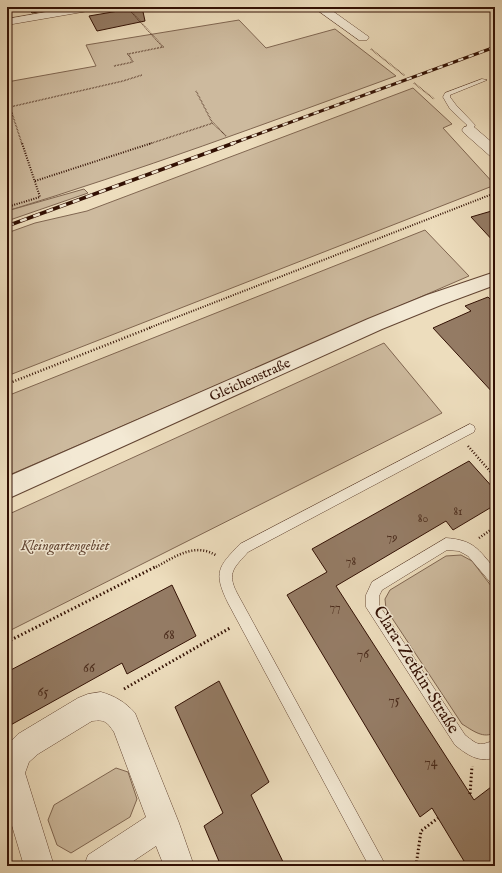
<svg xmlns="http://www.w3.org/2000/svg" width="502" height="873" font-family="'IM FELL English',serif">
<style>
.green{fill:#cdba9e;stroke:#806651}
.building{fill:#947b64;stroke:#331104}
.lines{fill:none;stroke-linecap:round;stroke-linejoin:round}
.service-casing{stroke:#624432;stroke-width:1}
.minor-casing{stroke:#624432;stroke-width:1}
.tertiary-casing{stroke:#624432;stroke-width:2}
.path-far3{stroke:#331104;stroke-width:1.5;stroke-dasharray:0.5 1;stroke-linecap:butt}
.path-far2{stroke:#331104;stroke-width:2;stroke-dasharray:1 1.5;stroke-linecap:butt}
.path-far1{stroke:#331104;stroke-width:2.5;stroke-dasharray:1 2;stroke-linecap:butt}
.path{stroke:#331104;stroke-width:3;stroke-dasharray:1.5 2.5;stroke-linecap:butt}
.service{fill:#f3e9d4;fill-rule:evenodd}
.minor{fill:#f3e9d4;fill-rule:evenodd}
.tertiary{fill:#f3e9d4;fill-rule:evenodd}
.rail-far1-casing{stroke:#331104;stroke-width:3}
.rail-casing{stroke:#331104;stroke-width:3.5}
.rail-far1{stroke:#f3e9d4;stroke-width:2;stroke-dasharray:5.5;stroke-linecap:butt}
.rail{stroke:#f3e9d4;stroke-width:2.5;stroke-dasharray:7;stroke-linecap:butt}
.labels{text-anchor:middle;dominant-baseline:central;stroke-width:3;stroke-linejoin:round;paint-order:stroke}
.number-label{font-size:12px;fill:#4b2c1c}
.street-label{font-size:14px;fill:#331104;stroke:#f3e9d4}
.park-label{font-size:14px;font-style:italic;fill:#614432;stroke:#f3e9d4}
.near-number-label{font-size:14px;fill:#4b2c1c}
.near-street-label{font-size:17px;fill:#331104;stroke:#f3e9d4}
</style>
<rect width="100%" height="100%" fill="#edddbd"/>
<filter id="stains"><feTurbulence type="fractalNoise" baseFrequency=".005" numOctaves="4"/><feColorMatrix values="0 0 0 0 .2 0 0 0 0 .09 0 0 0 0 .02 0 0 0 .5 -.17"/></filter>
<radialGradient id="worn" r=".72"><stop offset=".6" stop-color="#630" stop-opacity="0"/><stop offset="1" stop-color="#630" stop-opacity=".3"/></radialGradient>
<g class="green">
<path d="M239 20 266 48 335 29 396 76C267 123 138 171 7 211V82L96 66 86 45Z"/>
<path d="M413 88 452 124 443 128 495 185 7 376V233L35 223 87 211Z"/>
<path d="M84 189 88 193 7 221V211Z"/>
<path d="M425 230 469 276 7 476V396Z"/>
<path d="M384 343 442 413 7 632V515Z"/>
<path d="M461 555 472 561 495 591V732C484 740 472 730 462 724L386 609 385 599 390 590 446 556Z"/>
<path d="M116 768 128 772 137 799 130 817 71 853 57 845 48 820 54 805Z"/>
</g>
<g class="building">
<path d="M27 7H65L32 13Z"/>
<path d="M142 7 145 21 97 31 89 16Z"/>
<path d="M495 210V243L471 217Z"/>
<path d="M488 297 495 304V395L433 328 471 311 465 306Z"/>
<path d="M469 461 495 490V505L453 530 446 521 336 586 474 800 495 784V866H467L432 808 420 817 287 595 327 572 312 549Z"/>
<path d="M172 585 196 636 127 674 122 663 7 727V672Z"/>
<path d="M219 681 269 782 251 795 285 866H221L204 826 223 813 175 707Z"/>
</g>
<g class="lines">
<g class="service-casing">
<g id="service">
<path d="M482 79 487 80 450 95V97L456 105 475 125 472 132H466L465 130 467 125 450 109 443 97 445 93Z"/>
<path d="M470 424 474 426 475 429 474 432 248 552C235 567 226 572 237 593L386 866H369L228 603C213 572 218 567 240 544Z"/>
<path d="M446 538C474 540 478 549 495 569V585L491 583 468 556 459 551 447 550 382 590 379 596V605L465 735C479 746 479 746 495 740V757C480 764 466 754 455 745L366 607V595L372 582Z"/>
</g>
</g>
<g class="minor-casing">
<g id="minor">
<path d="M74 7H100L98 9 94 10 7 25V19Z"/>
<path d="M313 7H327L369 37 367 40H359Z"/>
<path d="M469 126 474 127 495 145V157L490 156 464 133 462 130 464 127Z"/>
<path d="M101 692C115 696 125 702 135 713L179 823 194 866H164L156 846 126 866H84L88 855 146 817 114 732C107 722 105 719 92 721L38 754 29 762 25 773 54 866H24L7 809V745L18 734 78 698 88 694Z"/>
</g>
</g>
<g class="tertiary-casing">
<path id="tertiary" d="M495 272V285L441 305 382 329 7 499V477L368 319 427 295Z"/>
</g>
<g class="path-far3">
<path d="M371 49 405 76"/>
<path d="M114 66 133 62 128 54 163 47 127 7"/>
<path d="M414 83 434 99"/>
<path d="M196 91 212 122 226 136"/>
<path d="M22 144 10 107 123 81 142 75"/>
<path d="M149 144 213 123"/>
</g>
<g class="path-far2">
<path d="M35 181 152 143"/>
<path d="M7 207 40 197 22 143"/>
<path d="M149 328 495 193"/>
</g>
<g class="path-far1">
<path d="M7 384 152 327"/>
<path d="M468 446 495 477"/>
<path d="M479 538 495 527"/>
<path d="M156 567C176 556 196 542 217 556"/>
</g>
<g class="path">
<path d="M7 642 157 566"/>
<path d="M124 689 230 628"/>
<path d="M470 794 472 766"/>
<path d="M416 866 421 831 438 818"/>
</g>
<use href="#service" class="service"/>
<use href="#minor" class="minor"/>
<use href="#tertiary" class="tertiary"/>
<g class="rail-far1-casing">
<path id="rail-far1" d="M231 144 495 47"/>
</g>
<g class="rail-casing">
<path id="rail" d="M7 226 234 143"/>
</g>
<use href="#rail-far1" class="rail-far1"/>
<use href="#rail" class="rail"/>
</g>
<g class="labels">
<g class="number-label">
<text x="458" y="511">81</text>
<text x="423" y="518">80</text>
<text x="392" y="537">79</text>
<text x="351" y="561">78</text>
<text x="335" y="607">77</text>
</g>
<g class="street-label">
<text transform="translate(250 380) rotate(-24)">Gleichenstraße</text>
</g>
<g class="park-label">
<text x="65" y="546">Kleingartengebiet</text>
</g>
<g class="near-number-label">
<text x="169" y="635">68</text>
<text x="363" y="654">76</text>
<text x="89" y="668">66</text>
<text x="43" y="692">65</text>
<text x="394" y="700">75</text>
<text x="431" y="762">74</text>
</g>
<g class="near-street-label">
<text transform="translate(416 670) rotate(58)">Clara-Zetkin-Straße</text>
</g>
</g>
<rect width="502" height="873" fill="none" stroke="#edddbd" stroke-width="24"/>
<rect x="8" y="8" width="486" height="857" fill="none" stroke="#331104" stroke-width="2"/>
<rect x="12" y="12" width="478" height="849" fill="none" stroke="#331104"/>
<rect width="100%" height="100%" filter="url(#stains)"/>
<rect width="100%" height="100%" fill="url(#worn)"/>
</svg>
